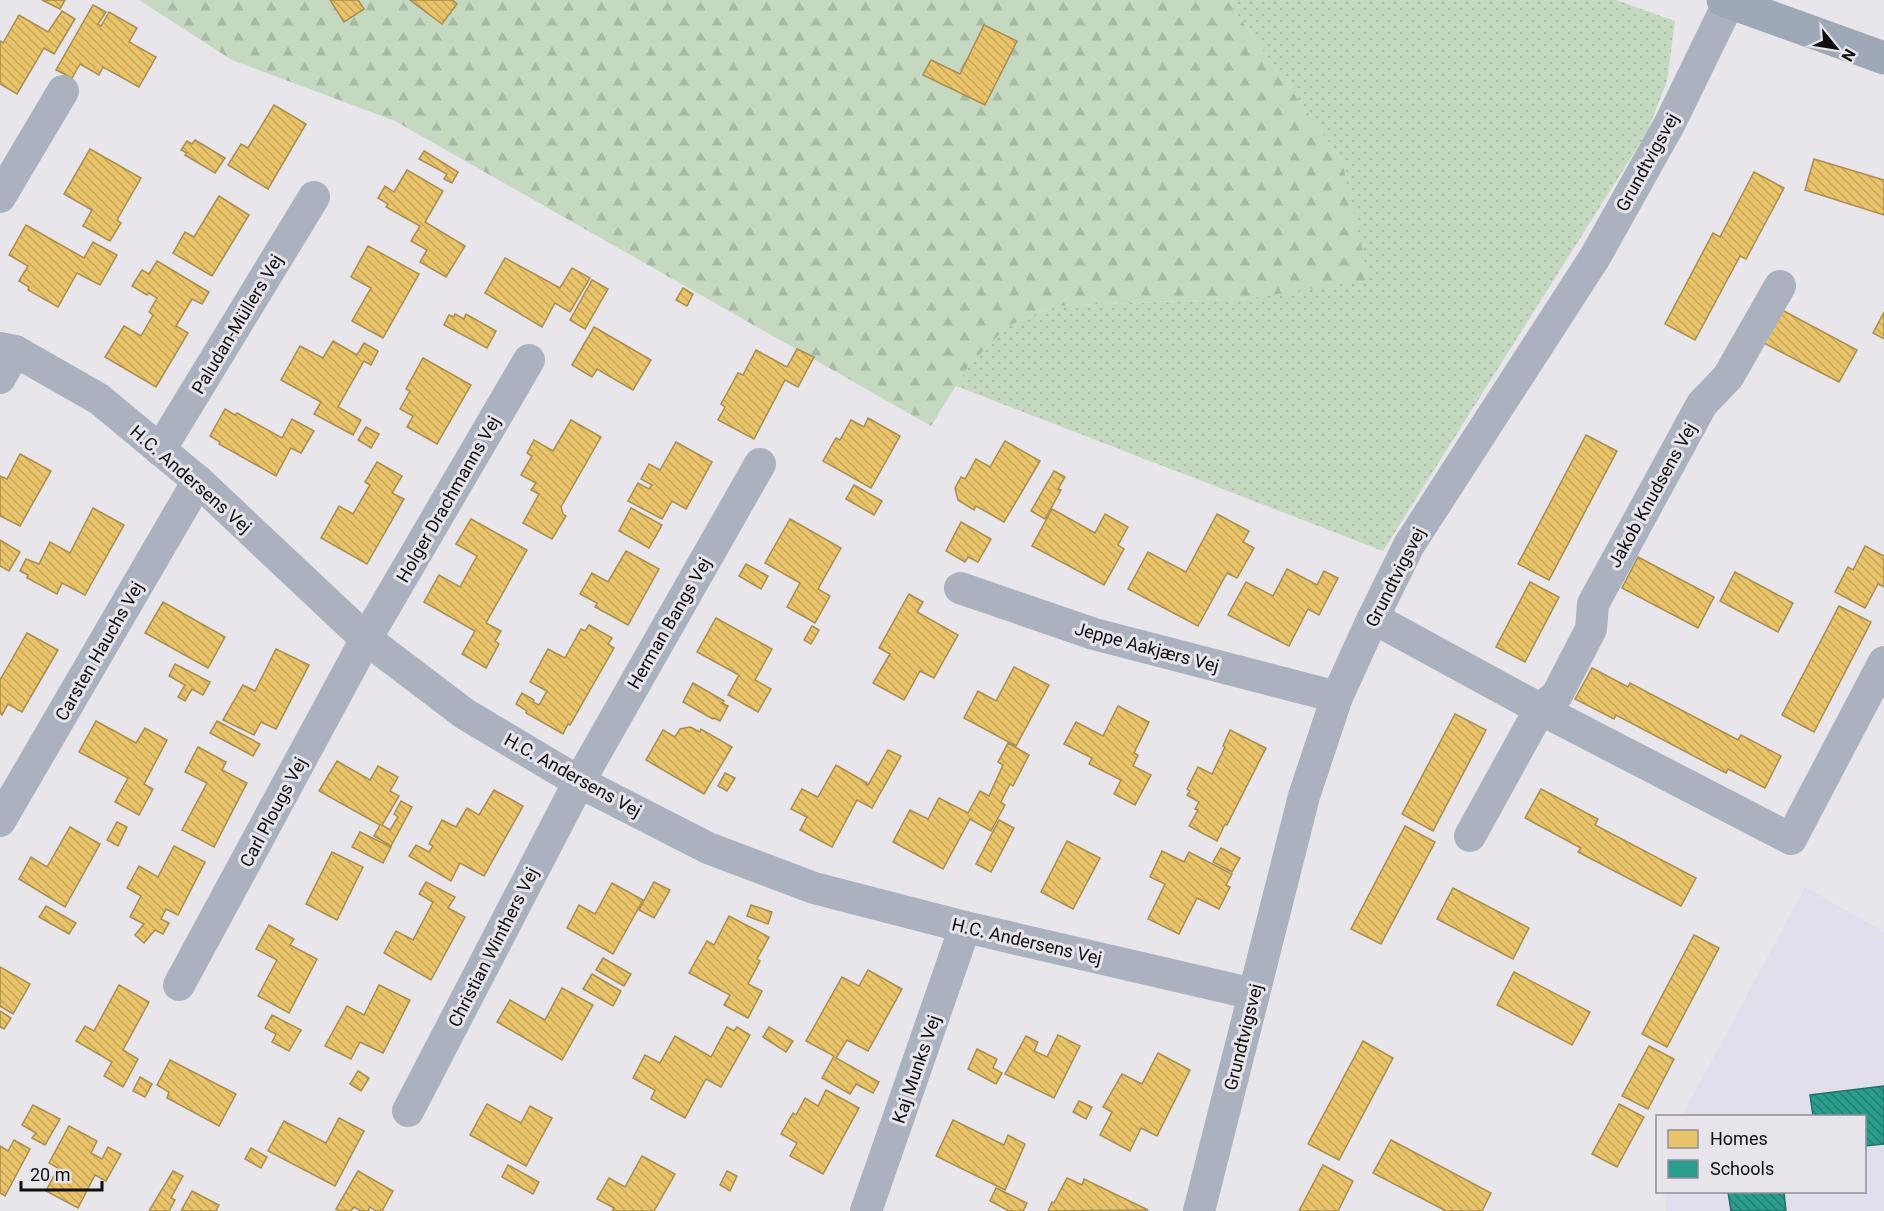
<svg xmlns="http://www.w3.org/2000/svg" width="1884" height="1211" font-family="Roboto,sans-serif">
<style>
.education{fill:#e2dfec}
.grass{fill:url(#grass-dots)}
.forest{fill:url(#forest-firs)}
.homes{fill:url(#homes-back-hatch);stroke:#a88d4f;stroke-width:1.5}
.schools{fill:url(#schools-back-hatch);stroke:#227269;stroke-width:1.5}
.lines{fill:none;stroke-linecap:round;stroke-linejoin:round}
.street{stroke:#abb2bf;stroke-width:32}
.secondary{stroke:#9fa8b6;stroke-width:33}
.labels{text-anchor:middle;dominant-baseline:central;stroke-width:6;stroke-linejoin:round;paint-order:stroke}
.street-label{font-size:18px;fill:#0f0e10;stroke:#e7e5eb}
</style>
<defs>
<pattern id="grass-dots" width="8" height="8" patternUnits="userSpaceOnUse" patternTransform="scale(1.5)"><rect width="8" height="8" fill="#c5d9c1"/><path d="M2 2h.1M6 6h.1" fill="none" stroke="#a8b9a5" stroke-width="1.8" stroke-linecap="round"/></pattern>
<pattern id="forest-firs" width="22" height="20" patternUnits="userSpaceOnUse" patternTransform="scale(1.5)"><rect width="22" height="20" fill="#c5d9c1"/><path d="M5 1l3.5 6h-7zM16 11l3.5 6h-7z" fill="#a8b9a5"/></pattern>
<pattern id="homes-back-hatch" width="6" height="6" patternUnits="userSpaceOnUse" patternTransform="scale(1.5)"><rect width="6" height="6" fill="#e9c46a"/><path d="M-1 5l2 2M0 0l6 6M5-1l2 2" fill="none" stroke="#c7a75b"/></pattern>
<pattern id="schools-back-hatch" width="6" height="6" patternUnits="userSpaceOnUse" patternTransform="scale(1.5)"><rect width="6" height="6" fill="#2a9d8f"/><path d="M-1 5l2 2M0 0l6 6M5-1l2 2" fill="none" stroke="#227e73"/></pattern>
</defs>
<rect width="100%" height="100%" fill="#e8e6ea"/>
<path class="education" d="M1805 887 1884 932V1211H1666L1664 1192H1864V1116H1682Z"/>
<path class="grass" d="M1227 0H1616L1675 21 1667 81 1647 132 1383 551 956 386 969 365 1008 326 1055 306 1253 298 1342 161Z"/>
<path class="forest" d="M139 0H1227L1342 161 1369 280 1253 298 1055 306 1008 326 969 365 931 426 395 121 232 60Z"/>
<g class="homes">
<path d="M42 0H65L60 9Z"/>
<path d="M330 0H358L364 9 344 22Z"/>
<path d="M410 0H452L457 4 442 24Z"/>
<path d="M93 5 106 12 98 24 101 26 109 12 137 28 129 42 156 57 139 87 103 67 99 75 80 64 72 78 56 70Z"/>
<path d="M62 11 75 19 54 54 44 48 17 94 0 84V41L3 43 19 15 48 32Z"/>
<path d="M984 25 1017 41 985 105 923 75 931 60 960 74Z"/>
<path d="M274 105 306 124 268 189 228 165 241 144 248 148Z"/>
<path d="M195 140 225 158 215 173 185 155 187 153 181 150 187 141 192 144Z"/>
<path d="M90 149 141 178 117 220 121 223 110 241 83 226 92 210 64 194Z"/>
<path d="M424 151 458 172 452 183 444 179 447 174 419 159Z"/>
<path d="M1814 159 1884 180V215L1805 190Z"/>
<path d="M407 170 443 191 425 222 465 246 446 277 420 262 427 250 411 241 420 226 386 207 388 204 378 198 385 186 394 192Z"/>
<path d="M1754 172 1784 188 1746 259 1740 256 1695 340 1665 324 1713 233 1720 237Z"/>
<path d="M219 196 249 215 212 276 173 253 185 232 194 237Z"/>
<path d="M26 225 84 258 93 242 117 255 100 285 77 273 58 307 28 290 29 287 19 281 28 266 9 255Z"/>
<path d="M368 246 419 274 383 338 352 321 371 288 351 277Z"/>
<path d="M505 258 560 288 572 268 590 278 570 312 555 303 542 327 485 293Z"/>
<path d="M157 261 209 292 202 304 192 299 176 326 188 333 156 387 105 357 124 326 141 336 153 315 149 312 157 298 149 293 147 295 132 286 142 270 149 274Z"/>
<path d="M592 280 608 289 585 329 570 320Z"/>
<path d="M683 288 693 294 687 306 676 300Z"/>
<path d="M1782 310 1857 350 1839 382 1764 343Z"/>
<path d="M1884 312V339L1873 333Z"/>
<path d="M455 314 464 319 466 314 496 331 487 348 444 325 449 315 454 317Z"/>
<path d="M594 327 651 360 633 390 597 369 592 377 572 365Z"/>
<path d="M333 341 357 355 364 343 378 351 371 365 364 361 338 407 361 420 353 435 314 414 321 402 281 380 300 346 323 358Z"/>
<path d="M797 349 814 357 798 387 785 380 754 439 718 420 725 407 721 404 738 373 743 375 756 350 787 367Z"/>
<path d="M423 358 471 385 437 444 407 427 413 416 400 409 410 391 406 389Z"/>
<path d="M225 409 235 415 237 413 282 438 292 419 314 431 301 453 291 448 276 476 219 444 220 442 210 436Z"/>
<path d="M868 418 900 436 871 488 823 461 836 438 840 440 851 420 864 427Z"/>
<path d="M571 420 601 437 561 507 563 514 566 516 552 539 523 523 539 494 531 490 536 483 521 475 532 456 527 453 534 440 553 451Z"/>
<path d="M366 427 379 434 371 448 358 440Z"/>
<path d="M1586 435 1617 451 1549 580 1518 564Z"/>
<path d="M1005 441 1040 461 1004 522 976 506 974 510 958 500 955 488 961 477 965 479 976 459 990 467Z"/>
<path d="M676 442 712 462 686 509 672 501 662 519 628 501 638 483 649 489 652 485 641 479 649 464 660 470Z"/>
<path d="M20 454 51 471 20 526 0 516V476L7 479Z"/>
<path d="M377 462 402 476 392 493 404 499 367 564 321 538 339 506 353 514 370 485 365 482Z"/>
<path d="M1054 471 1065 477 1058 489 1061 490 1045 519 1031 511Z"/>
<path d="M854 485 882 501 874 515 846 499Z"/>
<path d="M93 508 124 525 85 595 62 583 57 594 27 578 28 575 20 571 26 559 39 564 50 542 70 553Z"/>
<path d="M631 508 662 525 649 548 619 531Z"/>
<path d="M1052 509 1095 533 1105 514 1128 527 1118 545 1124 549 1104 585 1032 546Z"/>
<path d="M1217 514 1249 531 1243 542 1254 548 1237 578 1227 573 1198 626 1128 589 1148 552 1186 572Z"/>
<path d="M471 519 527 550 486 623 501 631 495 641 499 644 486 668 462 654 475 631 424 602 439 575 460 587 477 556 456 544Z"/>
<path d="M790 519 841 548 818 589 830 596 815 623 787 607 800 583 765 563Z"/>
<path d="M961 522 991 539 978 562 968 557 965 562 946 551Z"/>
<path d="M0 540 20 552 9 571 0 566Z"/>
<path d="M1865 546 1884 556V587L1878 584 1865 608 1835 592 1848 567 1853 570Z"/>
<path d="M626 551 659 569 628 625 595 607 597 603 580 594 592 573 608 582Z"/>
<path d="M1638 557 1714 597 1698 628 1622 588Z"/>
<path d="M746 564 768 576 761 589 739 576Z"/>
<path d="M1287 569 1317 585 1324 571 1338 578 1319 615 1308 609 1289 646 1228 615 1246 582 1273 596Z"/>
<path d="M1735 572 1793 603 1778 632 1720 601Z"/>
<path d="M1530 582 1559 597 1525 662 1496 647Z"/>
<path d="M909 594 923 602 917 612 958 635 934 678 920 671 904 700 873 683 890 654 879 648Z"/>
<path d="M163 602 225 637 208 668 145 633Z"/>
<path d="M1839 606 1871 622 1814 732 1782 715Z"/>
<path d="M716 618 772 649 755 680 771 689 758 712 728 695 739 675 697 652Z"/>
<path d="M589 625 612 638 608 644 614 648 570 725 568 724 563 734 526 713 527 711 516 704 522 693 534 700 533 702 539 705 547 691 530 682 548 649 565 658 581 629 585 631Z"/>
<path d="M812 626 819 630 811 644 804 640Z"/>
<path d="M27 633 58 650 22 712 8 704 2 715 0 713V680Z"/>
<path d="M276 649 309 665 276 729 261 722 254 735 223 720 243 685 255 691Z"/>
<path d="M175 664 210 682 203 695 192 689 185 701 178 697 185 685 169 676Z"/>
<path d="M1014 667 1049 685 1016 746 964 718 978 691 996 701Z"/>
<path d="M1592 668 1628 687 1630 683 1738 740 1741 735 1781 756 1765 788 1728 769 1726 773 1616 715 1614 719 1575 699Z"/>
<path d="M693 683 724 701 722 703 728 706 720 721 714 718 713 719 683 702Z"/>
<path d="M1118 706 1149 722 1134 753 1138 755 1133 766 1151 775 1135 805 1114 794 1121 780 1089 764 1092 758 1064 744 1076 722 1103 736Z"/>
<path d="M1455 714 1486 730 1433 831 1402 814Z"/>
<path d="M96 721 136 743 145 728 167 740 144 784 153 789 139 815 115 802 128 778 79 752Z"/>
<path d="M217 721 260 744 253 756 210 733Z"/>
<path d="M690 727 700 732 701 729 732 747 704 794 646 760 663 730 675 737 680 729Z"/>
<path d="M1230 730 1266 748 1227 825 1225 824 1217 841 1189 826 1198 810 1195 809 1199 802 1187 795 1190 791 1187 789 1198 767 1212 774 1225 747 1223 746Z"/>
<path d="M1008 743 1029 755 1013 786 1010 784 1001 802 1005 805 991 831 970 819 943 869 893 842 910 810 928 819 939 798 968 813 980 791 989 796 1003 765 998 762Z"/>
<path d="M198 747 226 762 222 770 247 783 214 847 182 830 207 783 185 772Z"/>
<path d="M888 750 901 756 872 808 857 800 832 847 800 830 807 817 791 809 802 789 818 797 836 765 867 783 866 784 868 785Z"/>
<path d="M337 761 370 780 378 766 398 777 390 791 399 796 382 825 390 830 398 817 394 814 401 801 412 807 391 846 374 836 380 825 319 791Z"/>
<path d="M725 773 735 778 727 791 718 786Z"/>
<path d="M1541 789 1598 819 1595 825 1696 878 1681 906 1578 852 1581 848 1525 818Z"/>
<path d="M494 790 523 806 484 876 460 863 451 881 409 856 416 845 429 852 433 846 429 844 442 820 456 827 467 808 479 815Z"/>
<path d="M999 820 1014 828 991 872 976 864Z"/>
<path d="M117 822 127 827 118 846 107 840Z"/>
<path d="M1405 826 1435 842 1381 944 1351 929Z"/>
<path d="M70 827 100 844 65 907 19 879 31 857 47 867Z"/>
<path d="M360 832 391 847 383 863 352 847Z"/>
<path d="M1067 841 1100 858 1073 909 1041 892Z"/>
<path d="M174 846 205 862 178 915 166 909 161 919 169 923 163 934 155 930 144 943 135 935 144 924 130 917 141 896 127 888 139 866 158 877Z"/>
<path d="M1221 848 1240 858 1232 872 1213 862Z"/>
<path d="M1162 851 1184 862 1189 852 1232 874 1226 885 1230 887 1219 909 1197 898 1179 934 1148 919 1165 884 1150 877Z"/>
<path d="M332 852 363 867 337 920 306 904Z"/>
<path d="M426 882 455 897 448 908 465 917 431 980 384 953 396 931 413 940 433 902 419 894Z"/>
<path d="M654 882 670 890 654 918 639 910Z"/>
<path d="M612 883 643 900 613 954 567 928 579 905 595 914Z"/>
<path d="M1453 888 1529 928 1513 959 1437 919Z"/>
<path d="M751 905 772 912 768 924 747 916Z"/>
<path d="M46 906 76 923 69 934 39 917Z"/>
<path d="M729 916 769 937 757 959 760 961 748 984 762 991 748 1018 724 1005 730 995 689 973 707 941 714 945Z"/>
<path d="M269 925 294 939 290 945 317 959 289 1013 258 996 277 960 256 949Z"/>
<path d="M1694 935 1719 948 1667 1047 1642 1034Z"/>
<path d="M603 958 631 974 624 986 596 970Z"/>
<path d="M0 967 30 984 13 1014 0 1006Z"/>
<path d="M868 970 902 989 868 1051 847 1040 836 1058 879 1082 873 1093 856 1084 850 1094 822 1078 834 1056 806 1041 842 977 859 986Z"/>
<path d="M1514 972 1590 1012 1572 1045 1497 1005Z"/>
<path d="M592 974 621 991 613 1006 583 989Z"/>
<path d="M119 985 149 1002 123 1050 138 1059 123 1087 104 1076 112 1062 76 1041 85 1026 94 1031Z"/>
<path d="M379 985 410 1000 383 1053 360 1042 351 1059 325 1046 347 1006 364 1015Z"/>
<path d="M562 988 593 1005 562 1060 497 1022 510 1000 545 1020Z"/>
<path d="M0 1011 11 1018 4 1029 0 1027Z"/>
<path d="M272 1015 301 1030 289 1051 272 1042 276 1034 265 1028Z"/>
<path d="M727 1027 734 1031 737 1027 750 1035 721 1087 706 1079 685 1118 651 1099 655 1090 633 1078 645 1055 660 1063 675 1036 711 1057Z"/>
<path d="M769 1027 793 1041 786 1052 763 1037Z"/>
<path d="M1058 1035 1080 1046 1054 1098 1005 1074 1026 1036 1038 1042 1034 1051 1047 1057Z"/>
<path d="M1363 1041 1393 1058 1339 1160 1308 1144Z"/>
<path d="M1649 1046 1674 1059 1648 1109 1622 1096Z"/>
<path d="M977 1049 997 1059 993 1068 1002 1073 996 1084 968 1069Z"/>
<path d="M1158 1053 1190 1070 1157 1136 1141 1128 1130 1151 1100 1135 1112 1112 1103 1107 1122 1074 1142 1084Z"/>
<path d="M170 1060 236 1094 219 1126 167 1098 169 1092 157 1085Z"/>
<path d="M358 1071 369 1078 361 1091 350 1084Z"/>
<path d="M140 1077 152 1084 145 1097 133 1091Z"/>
<path d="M826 1090 859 1108 823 1174 790 1156 797 1143 781 1134 793 1113 796 1115 805 1098 818 1106Z"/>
<path d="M1079 1101 1092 1107 1086 1119 1073 1112Z"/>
<path d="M487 1104 521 1123 530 1106 552 1118 526 1166 470 1135Z"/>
<path d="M1619 1104 1644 1117 1617 1167 1592 1154Z"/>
<path d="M33 1105 60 1119 45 1145 32 1138 36 1133 22 1125Z"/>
<path d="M339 1118 364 1131 335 1186 268 1151 284 1121 326 1143Z"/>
<path d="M953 1120 1004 1145 1008 1135 1025 1144 1005 1190 936 1156Z"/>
<path d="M69 1126 97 1141 91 1153 102 1159 108 1147 121 1154 106 1181 95 1175 78 1208 46 1191 58 1168 49 1163Z"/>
<path d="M14 1140 30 1149 5 1196 0 1193V1146L8 1151Z"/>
<path d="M1391 1140 1491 1193 1482 1211H1446L1373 1173Z"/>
<path d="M251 1148 267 1157 261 1168 245 1159Z"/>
<path d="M642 1156 675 1174 654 1211H612L614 1208 597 1199 609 1178 625 1187Z"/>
<path d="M508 1165 539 1182 533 1194 502 1177Z"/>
<path d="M1323 1165 1353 1181 1338 1211H1299Z"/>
<path d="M173 1171 183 1176 171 1198 175 1200 169 1211H149Z"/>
<path d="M358 1171 393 1191 382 1211H376L370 1207 368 1211H361L354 1207 351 1211H340L336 1209Z"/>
<path d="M727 1171 737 1176 730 1191 720 1185Z"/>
<path d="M1067 1178 1082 1185 1084 1179 1148 1210 1048 1211 1052 1202 1054 1203Z"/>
<path d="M996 1188 1027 1203 1023 1211H1009L990 1201Z"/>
<path d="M192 1191 219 1205 216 1211H181Z"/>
</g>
<g class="schools">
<path d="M1884 1086V1144L1864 1146V1116H1813L1810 1095Z"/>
<path d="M1728 1192H1784L1786 1211H1731Z"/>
</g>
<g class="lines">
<g class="street">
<path d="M0 197 63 91"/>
<path d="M0 348 15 351 99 399 198 481 366 639 465 714 579 782 708 848 814 888 965 927 1254 994"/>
<path d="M0 378 15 351"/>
<path d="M160 450 314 197"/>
<path d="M960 588 1094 634 1337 697"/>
<path d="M1373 618 1540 709 1791 839 1884 662"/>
<path d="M0 821 198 481"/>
<path d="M1470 836 1540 709 1557 695 1591 629 1593 604 1702 404 1728 377 1780 286"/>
<path d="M179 985 366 639 529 360"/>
<path d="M408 1111 579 782 760 464"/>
<path d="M866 1211 965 927"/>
<path d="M1199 1211 1304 796 1337 697 1373 618 1409 545 1595 257 1670 123 1729 2"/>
</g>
<path class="secondary" d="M1723 0 1884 58"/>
</g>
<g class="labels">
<g class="street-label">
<text transform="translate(1647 162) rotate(-61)">Grundtvigsvej</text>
<text transform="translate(237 324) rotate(-59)">Paludan-Müllers Vej</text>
<text transform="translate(191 479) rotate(41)">H.C. Andersens Vej</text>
<text transform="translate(1652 495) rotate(-61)">Jakob Knudsens Vej</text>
<text transform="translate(448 499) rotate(-60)">Holger Drachmanns Vej</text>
<text transform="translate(1395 577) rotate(-63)">Grundtvigsvej</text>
<text transform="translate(669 623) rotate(-60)">Herman Bangs Vej</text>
<text transform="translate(1147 647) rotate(15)">Jeppe Aakjærs Vej</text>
<text transform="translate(99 651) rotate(-60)">Carsten Hauchs Vej</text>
<text transform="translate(573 775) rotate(29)">H.C. Andersens Vej</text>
<text transform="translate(273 812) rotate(-62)">Carl Plougs Vej</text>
<text transform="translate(1027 941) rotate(13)">H.C. Andersens Vej</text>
<text transform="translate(493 947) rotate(-63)">Christian Winthers Vej</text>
<text transform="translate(1243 1037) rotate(-76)">Grundtvigsvej</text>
<text transform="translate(916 1069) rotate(-71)">Kaj Munks Vej</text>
</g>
</g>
<rect x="1656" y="1115" width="210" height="78" fill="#e7e5eb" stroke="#918f93" stroke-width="1.5"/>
<rect x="1668" y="1130" width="30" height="18" fill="#e9c46a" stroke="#918f93" stroke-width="1.5"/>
<text x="1710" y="1145" font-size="18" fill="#0f0e10">Homes</text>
<rect x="1668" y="1160" width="30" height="18" fill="#2a9d8f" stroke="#918f93" stroke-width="1.5"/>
<text x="1710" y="1175" font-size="18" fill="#0f0e10">Schools</text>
<g transform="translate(1836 48) rotate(120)" stroke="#e7e5eb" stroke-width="4.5" paint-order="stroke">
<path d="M0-4.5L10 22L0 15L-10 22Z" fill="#0f0e10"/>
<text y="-9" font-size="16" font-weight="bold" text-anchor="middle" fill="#0f0e10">N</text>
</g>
<path d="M21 1181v9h81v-9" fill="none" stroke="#0f0e10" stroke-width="3"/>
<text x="30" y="1181" font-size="18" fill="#0f0e10" stroke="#e7e5eb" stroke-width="4.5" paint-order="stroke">20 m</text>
</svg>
